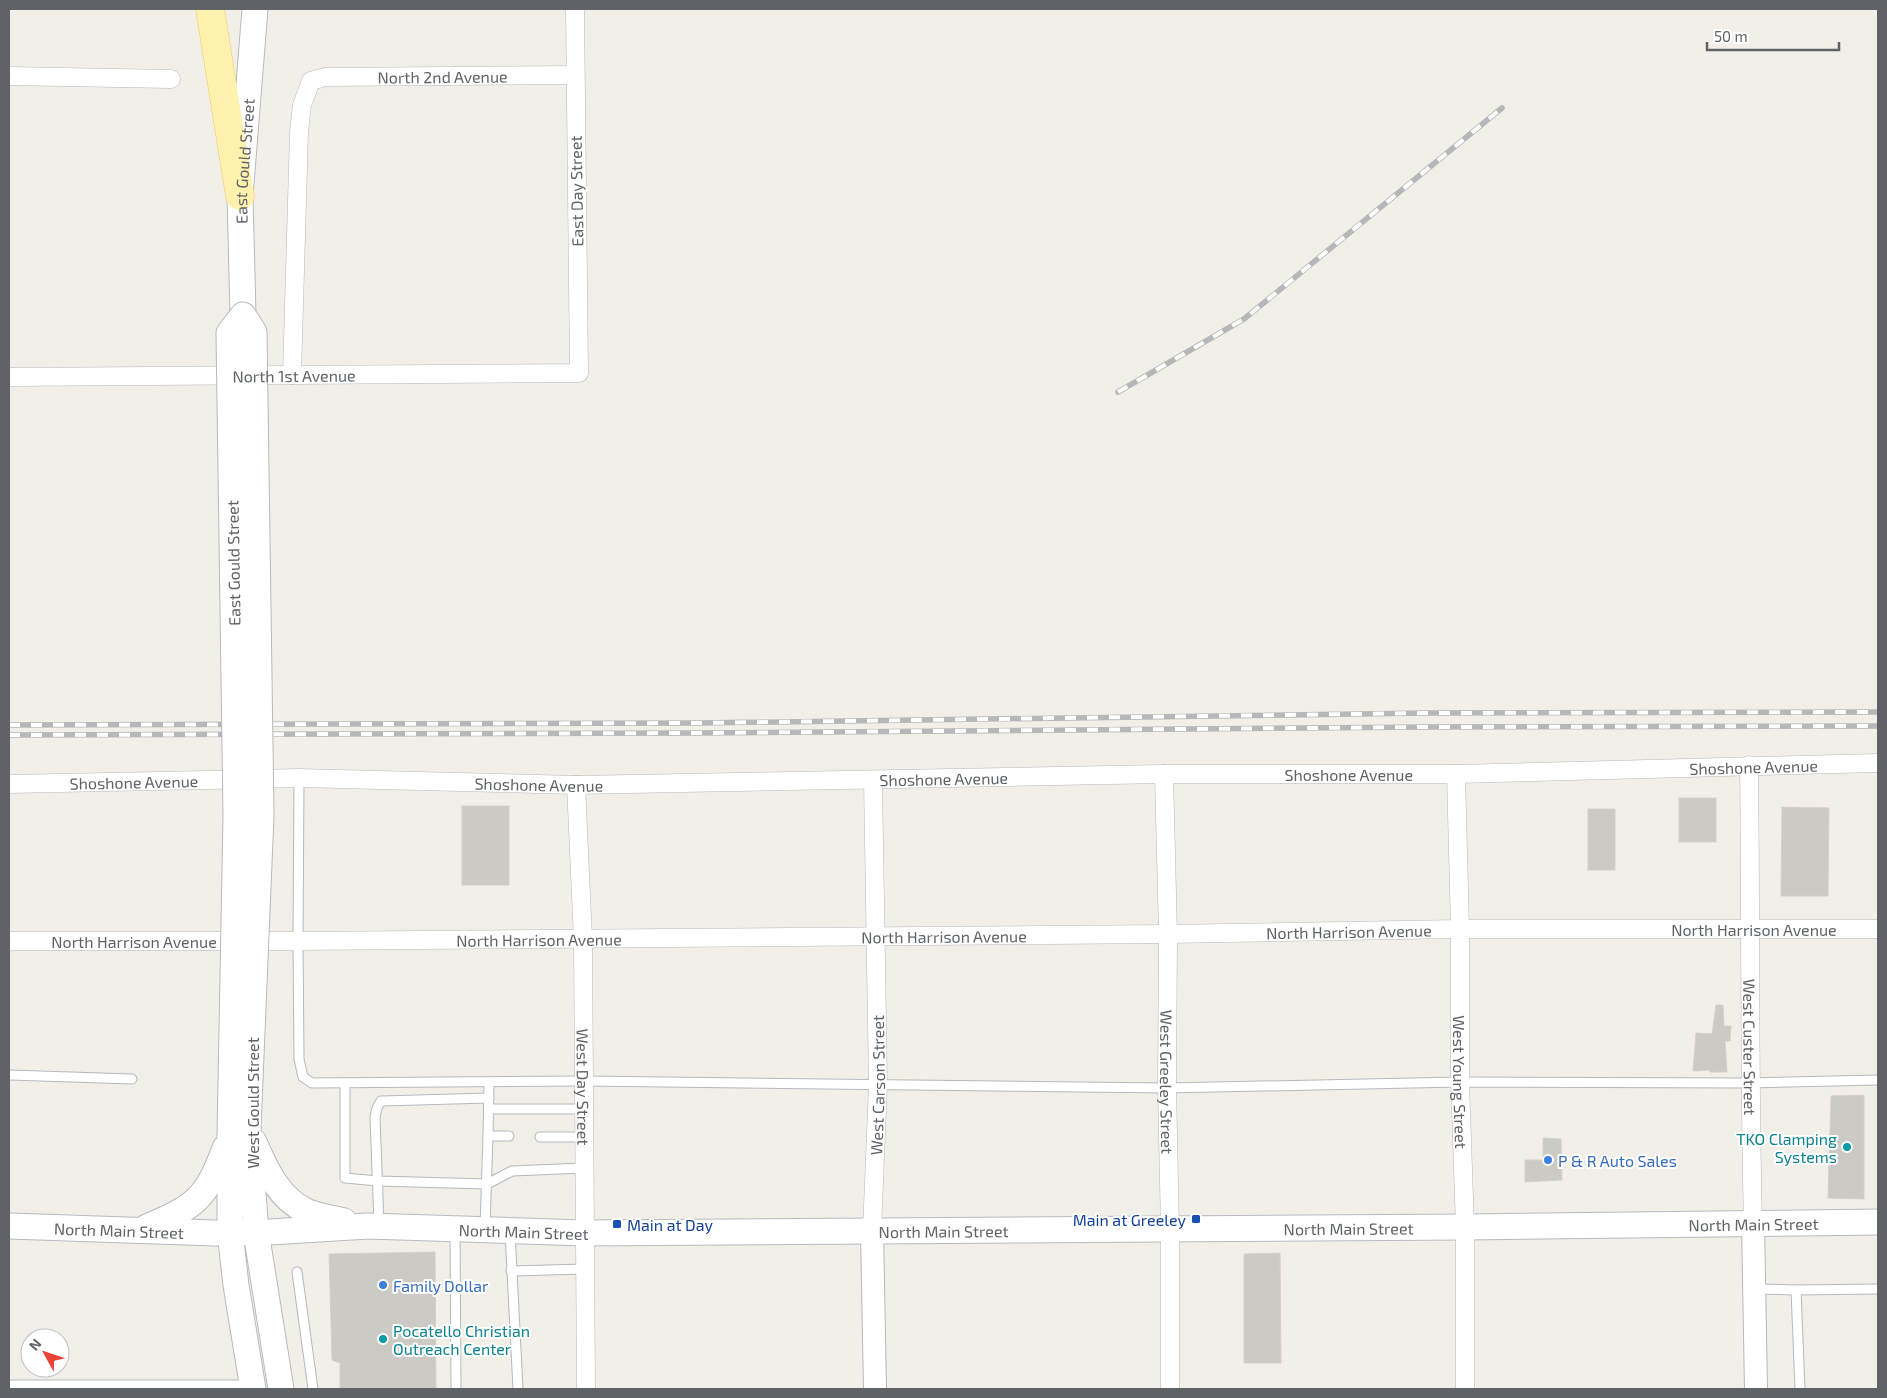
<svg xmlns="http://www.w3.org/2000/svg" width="1887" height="1398" font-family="'Exo 2',sans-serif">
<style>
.building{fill:#cccac5;stroke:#d6d1c6}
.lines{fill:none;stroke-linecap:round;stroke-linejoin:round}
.service-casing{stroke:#b5b8bc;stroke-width:11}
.minor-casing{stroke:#b5b8bc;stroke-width:19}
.tertiary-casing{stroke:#b5b8bc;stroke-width:24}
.secondary-casing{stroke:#b6babf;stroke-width:27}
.primary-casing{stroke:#f2c960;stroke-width:29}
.service{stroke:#fff;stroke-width:9}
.minor{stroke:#fff;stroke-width:18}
.tertiary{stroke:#fff;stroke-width:22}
.secondary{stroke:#fff;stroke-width:25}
.primary{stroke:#fff2af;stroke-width:28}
.rail-casing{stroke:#b6b7b8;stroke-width:5.5}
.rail{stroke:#fff;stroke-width:4;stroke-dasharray:11;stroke-linecap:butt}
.secondary-bridge-casing{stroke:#b6babf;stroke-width:27;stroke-linecap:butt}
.secondary-bridge{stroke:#fff;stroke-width:25}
.culture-dot{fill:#0f9aa8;stroke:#fff;stroke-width:2}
.shop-dot{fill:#3f7fe0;stroke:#fff;stroke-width:2}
.transit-dot{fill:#1a4fb4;stroke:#fff;stroke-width:2}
.labels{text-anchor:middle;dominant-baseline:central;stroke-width:4;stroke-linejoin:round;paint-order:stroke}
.street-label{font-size:16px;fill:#5f6368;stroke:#fff}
.culture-label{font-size:16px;fill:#0d838f;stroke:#fff;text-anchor:end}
.shop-label{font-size:16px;fill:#366cbe;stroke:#fff;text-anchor:start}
.transit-label{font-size:16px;fill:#164399;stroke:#fff;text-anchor:end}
</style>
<rect width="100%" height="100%" fill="#f1efe8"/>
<g class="building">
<rect x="1679" y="798" width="37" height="44"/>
<rect x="462" y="806" width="47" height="79"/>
<path d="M1782 807 1829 808 1828 896H1781Z"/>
<rect x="1588" y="809" width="27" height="61"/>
<path d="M1716 1005H1723L1724 1026H1731L1730 1041H1725L1727 1072H1710V1070L1693 1071 1696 1033 1712 1034Z"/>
<path d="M1864 1095V1199L1828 1198 1831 1096Z"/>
<path d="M1543 1138 1561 1139 1562 1180 1525 1182V1160H1543Z"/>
<path d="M435 1252 436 1389H340V1363L332 1360 329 1254Z"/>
<path d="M1280 1253 1281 1363H1244V1254Z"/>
</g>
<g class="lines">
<g class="service-casing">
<g id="service">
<path d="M299 778 298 941 299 1059 303 1077 312 1083 584 1081 1167 1088 1460 1082 1750 1083 1878 1080"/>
<path d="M9 1075 132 1079"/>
<path d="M345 1083V1178L378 1181 487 1184 512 1171 584 1168"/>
<path d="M489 1109H583"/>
<path d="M488 1136 489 1083"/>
<path d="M540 1137H584"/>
<path d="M379 1224 375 1117 377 1108 381 1101 489 1098"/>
<path d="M485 1227 488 1136H509"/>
<path d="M455 1230 456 1389"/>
<path d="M510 1232 518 1389"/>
<path d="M511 1271 585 1269"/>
<path d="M297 1272 313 1389"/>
<path d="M1754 1289 1796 1290"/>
<path d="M9 1385H251"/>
<path d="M1800 1389 1796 1290 1878 1289"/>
</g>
</g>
<g class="minor-casing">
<g id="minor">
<path d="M9 76 171 79"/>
<path id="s1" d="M292 375 299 132 302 105 311 81 325 77 575 75"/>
<path id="s2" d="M9 377 579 373 575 9"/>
<path id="s3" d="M1749 765C1751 918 1749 1071 1753 1223"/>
<path id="s4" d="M1164 774 1168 934 1167 1088 1170 1229V1389"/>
<path id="s5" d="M1456 774 1460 929V1082L1465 1227V1389"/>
<path id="s6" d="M9 784 299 778 576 785 1164 774H1456L1878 763"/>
<path id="s7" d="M576 785 583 939 586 1389"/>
<path id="s8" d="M9 941H298L1168 934 1460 929H1878"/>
<path id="s9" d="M872 1231 878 1085 873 780"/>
</g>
</g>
<g class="tertiary-casing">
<g id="tertiary">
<path d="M1753 1223 1756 1389"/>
<path d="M872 1231 875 1389"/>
</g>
</g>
<g class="secondary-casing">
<g id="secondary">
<path id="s10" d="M243 315 240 196 255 9"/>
<path d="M248 1128 256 1232 281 1389"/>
<path d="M230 1136V1232L236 1285 253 1389"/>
<path d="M254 1142C266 1169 278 1198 306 1211 317 1216 332 1218 344 1221"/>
<path id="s11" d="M9 1226 215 1233 270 1232 368 1226 584 1233 1465 1227 1878 1222"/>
<path d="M147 1227C196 1206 206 1199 225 1148"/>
</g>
</g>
<g class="primary-casing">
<path id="primary" d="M210 9 240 196"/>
</g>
<use href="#service" class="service"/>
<use href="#minor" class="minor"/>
<use href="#tertiary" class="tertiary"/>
<use href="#secondary" class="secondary"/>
<use href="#primary" class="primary"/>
<g class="rail-casing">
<g id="rail">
<path d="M1118 392 1244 319 1502 108"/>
<path d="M9 725 699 723 1427 713 1878 712"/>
<path d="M9 735 700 733 1427 727 1878 726"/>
</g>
</g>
<use href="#rail" class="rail"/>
<g class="secondary-bridge-casing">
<path id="secondary-bridge" d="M230 1136 236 816 229 333 243 315 254 332 261 815 248 1128"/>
</g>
<use href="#secondary-bridge" class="secondary-bridge"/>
</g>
<g class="culture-dot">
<circle cx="1847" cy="1147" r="5"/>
<circle cx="383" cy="1339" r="5"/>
</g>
<g class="shop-dot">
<circle cx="1548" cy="1160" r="5"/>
<circle cx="383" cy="1285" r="5"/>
</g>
<g class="transit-dot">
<rect x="1191" y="1214" width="10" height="10" rx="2.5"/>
<rect x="612" y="1219" width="10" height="10" rx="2.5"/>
</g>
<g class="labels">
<g class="street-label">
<text stroke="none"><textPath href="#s1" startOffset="428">North 2nd Avenue</textPath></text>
<text stroke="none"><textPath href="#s10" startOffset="154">East Gould Street</textPath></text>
<text transform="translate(576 191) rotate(-91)">East Day Street</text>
<text stroke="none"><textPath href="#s2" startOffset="285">North 1st Avenue</textPath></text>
<text transform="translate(233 563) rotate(-91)">East Gould Street</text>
<text stroke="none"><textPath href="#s6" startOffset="1745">Shoshone Avenue</textPath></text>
<text stroke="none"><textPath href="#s6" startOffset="1340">Shoshone Avenue</textPath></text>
<text stroke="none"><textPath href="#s6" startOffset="935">Shoshone Avenue</textPath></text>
<text stroke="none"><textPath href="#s6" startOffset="125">Shoshone Avenue</textPath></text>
<text stroke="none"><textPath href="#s6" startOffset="530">Shoshone Avenue</textPath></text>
<text stroke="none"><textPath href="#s8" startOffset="1745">North Harrison Avenue</textPath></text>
<text stroke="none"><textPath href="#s8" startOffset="1340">North Harrison Avenue</textPath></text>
<text stroke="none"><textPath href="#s8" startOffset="935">North Harrison Avenue</textPath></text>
<text stroke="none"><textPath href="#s8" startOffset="530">North Harrison Avenue</textPath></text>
<text stroke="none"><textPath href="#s8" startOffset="125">North Harrison Avenue</textPath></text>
<text stroke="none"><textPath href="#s3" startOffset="282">West Custer Street</textPath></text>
<text stroke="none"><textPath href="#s5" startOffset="308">West Young Street</textPath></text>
<text stroke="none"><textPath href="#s4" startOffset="308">West Greeley Street</textPath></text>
<text stroke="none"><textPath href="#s9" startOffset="146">West Carson Street</textPath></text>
<text stroke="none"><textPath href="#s7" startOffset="302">West Day Street</textPath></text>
<text transform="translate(252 1103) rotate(-90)">West Gould Street</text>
<text stroke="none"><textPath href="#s11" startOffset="1745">North Main Street</textPath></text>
<text stroke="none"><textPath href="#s11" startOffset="1340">North Main Street</textPath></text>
<text stroke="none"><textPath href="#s11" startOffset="110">North Main Street</textPath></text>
<text stroke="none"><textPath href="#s11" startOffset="515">North Main Street</textPath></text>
<text stroke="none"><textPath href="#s11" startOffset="935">North Main Street</textPath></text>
</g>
<g class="culture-label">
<text x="1837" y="1138">TKO Clamping<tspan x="1837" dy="18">Systems</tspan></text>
<text x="393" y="1330" text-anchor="start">Pocatello Christian<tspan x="393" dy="18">Outreach Center</tspan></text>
</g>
<g class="shop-label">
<text x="1558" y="1160">P &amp; R Auto Sales</text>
<text x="393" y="1285">Family Dollar</text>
</g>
<g class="transit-label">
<text x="1186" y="1219">Main at Greeley</text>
<text x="627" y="1224" text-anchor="start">Main at Day</text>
</g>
</g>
<rect width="1887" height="1398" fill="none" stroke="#5f6368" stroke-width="20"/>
<g transform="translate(45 1353) rotate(310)"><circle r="24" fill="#ffffff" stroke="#bfc1c3"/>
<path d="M0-4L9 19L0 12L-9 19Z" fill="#ea4335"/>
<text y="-8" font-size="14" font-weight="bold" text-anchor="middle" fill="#5f6368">N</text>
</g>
<path d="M1707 42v8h132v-8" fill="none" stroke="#5f6368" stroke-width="2.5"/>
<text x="1714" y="42" font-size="15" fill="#5f6368" stroke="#ffffff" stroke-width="4" paint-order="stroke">50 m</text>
</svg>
